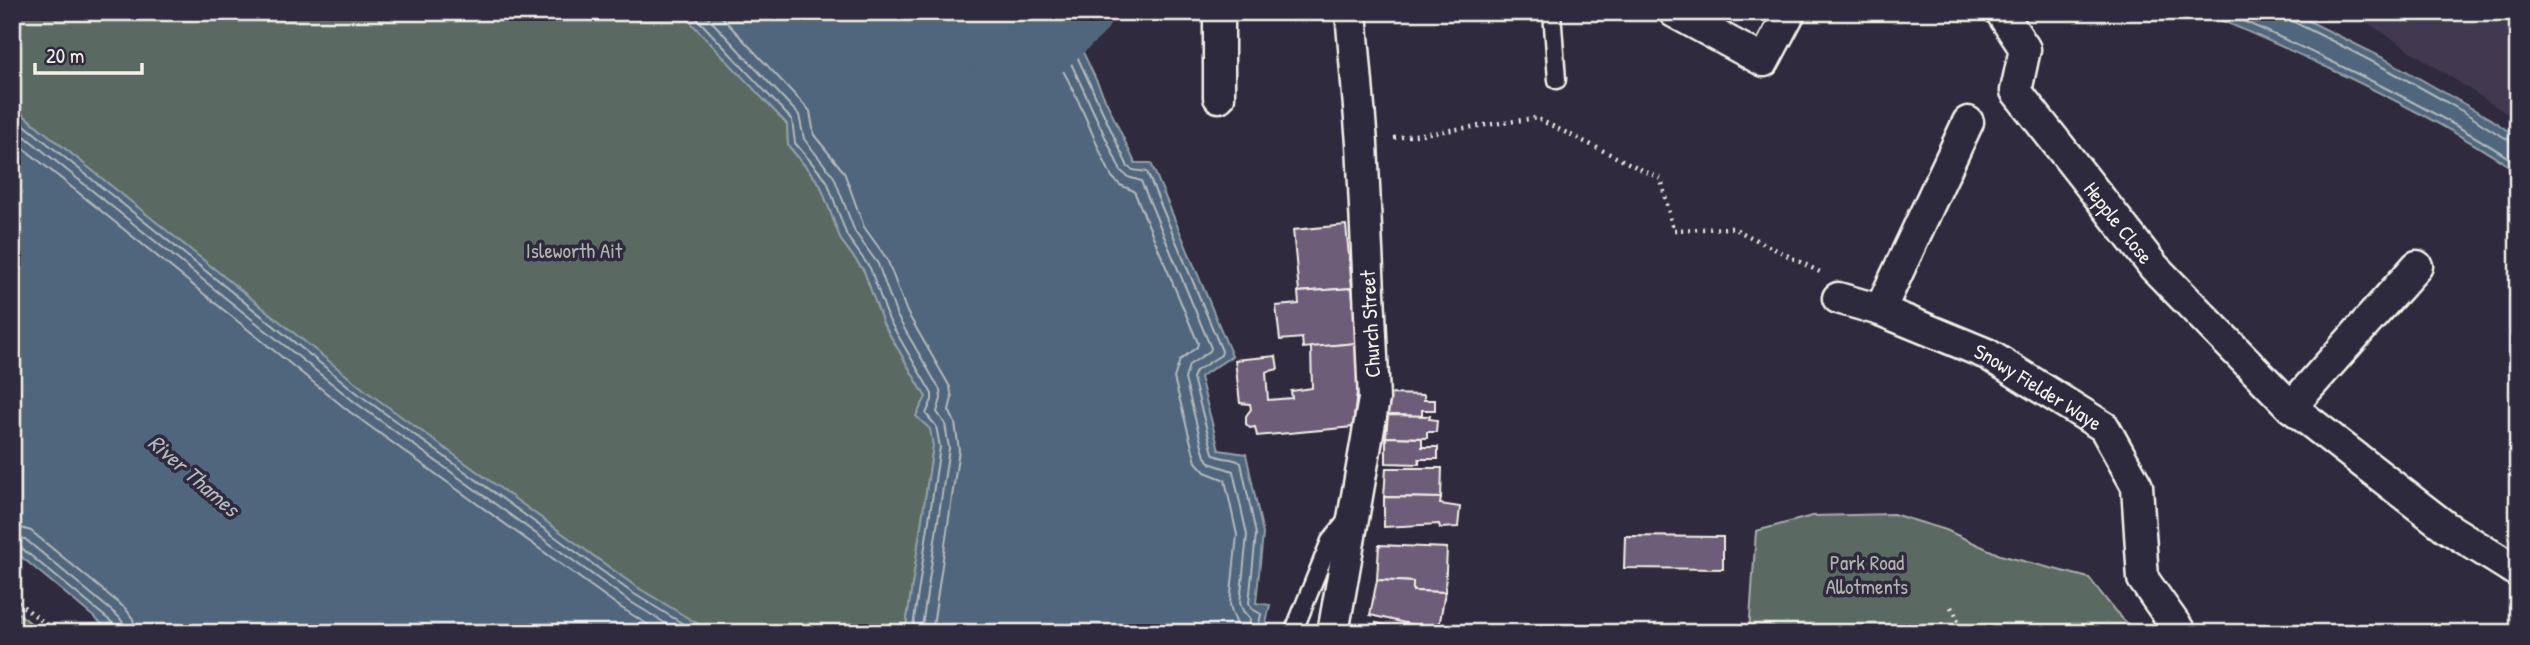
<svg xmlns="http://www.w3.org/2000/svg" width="2530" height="645" font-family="'Patrick Hand',sans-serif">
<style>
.built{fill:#42394f}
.green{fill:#5a6b63;stroke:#a7aea6;stroke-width:2}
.water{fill:#50667b;stroke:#929ea7;stroke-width:2}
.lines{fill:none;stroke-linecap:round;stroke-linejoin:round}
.shore{stroke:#b2b9bc;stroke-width:2}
.river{stroke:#50667b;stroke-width:65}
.building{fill:#6d5d78;stroke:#f4f1e8;stroke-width:2}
.lane-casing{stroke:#f4f1e8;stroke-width:21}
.street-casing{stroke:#f4f1e8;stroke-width:35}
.path{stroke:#f4f1e8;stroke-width:4.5;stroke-dasharray:2 5;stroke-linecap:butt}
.lane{stroke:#2f2a3d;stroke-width:16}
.street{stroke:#2f2a3d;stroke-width:30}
.labels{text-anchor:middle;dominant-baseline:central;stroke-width:7;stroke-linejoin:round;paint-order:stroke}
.street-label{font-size:21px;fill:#f4f1e8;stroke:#2f2a3d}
.park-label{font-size:21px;fill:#afb5ac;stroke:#2f2a3d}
.water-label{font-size:23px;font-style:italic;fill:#b2b9bc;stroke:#2f2a3d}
</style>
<rect width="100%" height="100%" fill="#2f2a3d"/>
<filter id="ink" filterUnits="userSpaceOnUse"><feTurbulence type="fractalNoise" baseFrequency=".0143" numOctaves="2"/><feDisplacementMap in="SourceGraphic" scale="14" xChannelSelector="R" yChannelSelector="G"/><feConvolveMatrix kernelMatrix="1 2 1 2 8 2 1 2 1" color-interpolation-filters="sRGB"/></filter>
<g filter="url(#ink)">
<path class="built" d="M2351 12H2518V121Z"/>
<g class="green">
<path d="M12 12H681L787 124 788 145 820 184 841 240 864 271 883 323 926 397 933 446 905 633H713L707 630 635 586 365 391 12 106Z"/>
<path d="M1893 514 1946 530 2000 555 2089 578 2116 612 2137 633H1749L1756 531 1812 516Z"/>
<path d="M12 608 43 633H12Z"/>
</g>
<g class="water">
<path d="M681 12H1047L1083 52 1135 163H1151L1232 356 1200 377 1219 450 1246 454 1263 534 1256 603 1270 605 1264 633H905L933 446 930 429 916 416 926 397 883 323 864 271 841 240 820 184 788 145 787 124Z"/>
<path d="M2200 12H2291L2385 59 2494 121 2518 138V172C2457 131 2391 97 2324 66 2283 47 2242 28 2200 12Z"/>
<path d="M12 106 366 391 635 586 713 633H113L12 549Z"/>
</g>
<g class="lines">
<g class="shore">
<path d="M691 12 792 120 795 143 827 181 847 236 870 268 889 320 932 394V400L926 414 936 426 940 447 912 633"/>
<path d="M703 12 799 115 804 139 834 177 855 232 878 264 897 316 940 390 941 399 937 412 945 424 949 448 921 633"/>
<path d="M717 12 810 111 814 135 844 172 864 227 887 259 907 312 950 387 952 398 949 410 955 423 959 450 932 633"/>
<path d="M1023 12C1024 38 1050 49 1062 69 1082 103 1094 142 1112 177L1120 185 1134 191 1198 343 1197 347 1180 360 1174 378 1196 462 1205 472 1225 480 1237 535 1230 603C1231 616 1238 620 1238 633"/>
<path d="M1033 12 1037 25 1070 61 1121 171 1128 177 1141 181 1211 348 1210 351 1189 365 1185 379 1205 457 1212 464 1233 471 1247 535 1240 603 1243 611 1250 619 1249 633"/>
<path d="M1042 12 1044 19 1077 56 1128 167 1133 170 1147 172 1222 351 1221 355 1196 371 1193 378 1213 453C1220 461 1233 456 1241 463L1256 534 1249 603 1252 609 1261 614 1257 633"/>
<path d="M2220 12C2256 25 2290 42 2324 58 2390 89 2457 123 2518 164"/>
<path d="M2290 12 2294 22C2351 50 2407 79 2462 111 2474 118 2507 142 2518 143"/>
<path d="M12 115 361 396 631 592 698 633"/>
<path d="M12 126 356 403 626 599 681 633"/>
<path d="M12 139 350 412 620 607 661 633"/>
<path d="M12 525 31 531 126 609 133 619 136 633"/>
<path d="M12 536 25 539 119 617 124 624 125 633"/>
<path d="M12 544 19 546 114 624 117 633"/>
</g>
<path class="river" d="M995 89 1080 12"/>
</g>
<g class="building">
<path d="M1346 225 1352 288 1299 292 1293 230Z"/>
<path d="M1352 288 1357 343 1303 348 1302 338 1280 340 1276 306 1299 304 1298 292Z"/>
<path d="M1357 343V392L1353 427 1257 436 1255 427 1250 428 1246 424V416L1251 409 1250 404 1240 403 1235 360 1276 356 1278 369 1266 372 1268 400 1292 398 1291 391 1312 388 1311 347Z"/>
<path d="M1388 394 1424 395V400H1435V410H1422V416L1388 415Z"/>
<path d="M1388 415 1430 416 1429 419 1437 420 1436 432H1427V438L1386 437Z"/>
<path d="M1386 437 1422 438V447H1438V459H1419V464L1386 463Z"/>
<path d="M1386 468H1442L1441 498 1384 497Z"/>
<path d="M1384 497 1441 498 1440 504 1460 507 1458 527 1440 528 1439 524 1384 527Z"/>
<path d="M1625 536 1723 537V569L1624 568Z"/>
<path d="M1379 545 1447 548 1445 592 1413 591V582L1377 580Z"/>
<path d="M1377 580 1413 582V591L1445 592 1438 633 1414 632V625L1370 615Z"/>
<path d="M1376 623 1414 632 1418 633H1374Z"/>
</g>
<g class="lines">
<g class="lane-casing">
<g id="lane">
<path d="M1552 12 1557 80"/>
<path d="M1293 633 1330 541 1348 519"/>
</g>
</g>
<g class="street-casing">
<g id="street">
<path d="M1674 12 1764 61 1789 14 1786 12"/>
<path id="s1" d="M2001 12 2025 49 2016 91 2154 267 2291 407 2446 527 2518 572"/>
<path d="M1219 97V19L1222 12"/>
<path id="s2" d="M1838 298 1880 310 1987 354 2104 427 2137 486 2143 579 2181 633"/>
<path d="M1880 310 1968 122"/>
<path d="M2291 407 2417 266"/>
<path d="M1333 633 1374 399 1362 143 1351 12"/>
</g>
</g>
<g class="path">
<path d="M1049 12H1050"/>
<path d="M1394 138 1536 118 1661 179 1673 230 1733 228 1820 272"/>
<path d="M12 598 58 633"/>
<path d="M1951 607 1965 633"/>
</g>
<use href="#lane" class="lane"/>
<use href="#street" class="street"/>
</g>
</g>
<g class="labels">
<g class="street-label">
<text stroke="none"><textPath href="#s1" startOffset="254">Hepple Close</textPath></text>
<text transform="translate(1370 324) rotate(-93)">Church Street</text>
<text stroke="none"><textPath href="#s2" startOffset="220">Snowy Fielder Waye</textPath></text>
</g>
<g class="park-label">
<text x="574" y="250">Isleworth Ait</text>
<text x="1867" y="562">Park Road<tspan x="1867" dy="24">Allotments</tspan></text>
</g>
<g class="water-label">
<text transform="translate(194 475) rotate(41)">River Thames</text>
</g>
</g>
<rect width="2530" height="645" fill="none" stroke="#2f2a3d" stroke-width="42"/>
<rect x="21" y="21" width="2488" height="603" fill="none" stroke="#f4f1e8" stroke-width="2.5" filter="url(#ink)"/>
<path d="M35 63v10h107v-10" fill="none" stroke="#f4f1e8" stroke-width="3.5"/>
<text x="46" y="63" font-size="21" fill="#f4f1e8" stroke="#2f2a3d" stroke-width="5" paint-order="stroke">20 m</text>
</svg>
